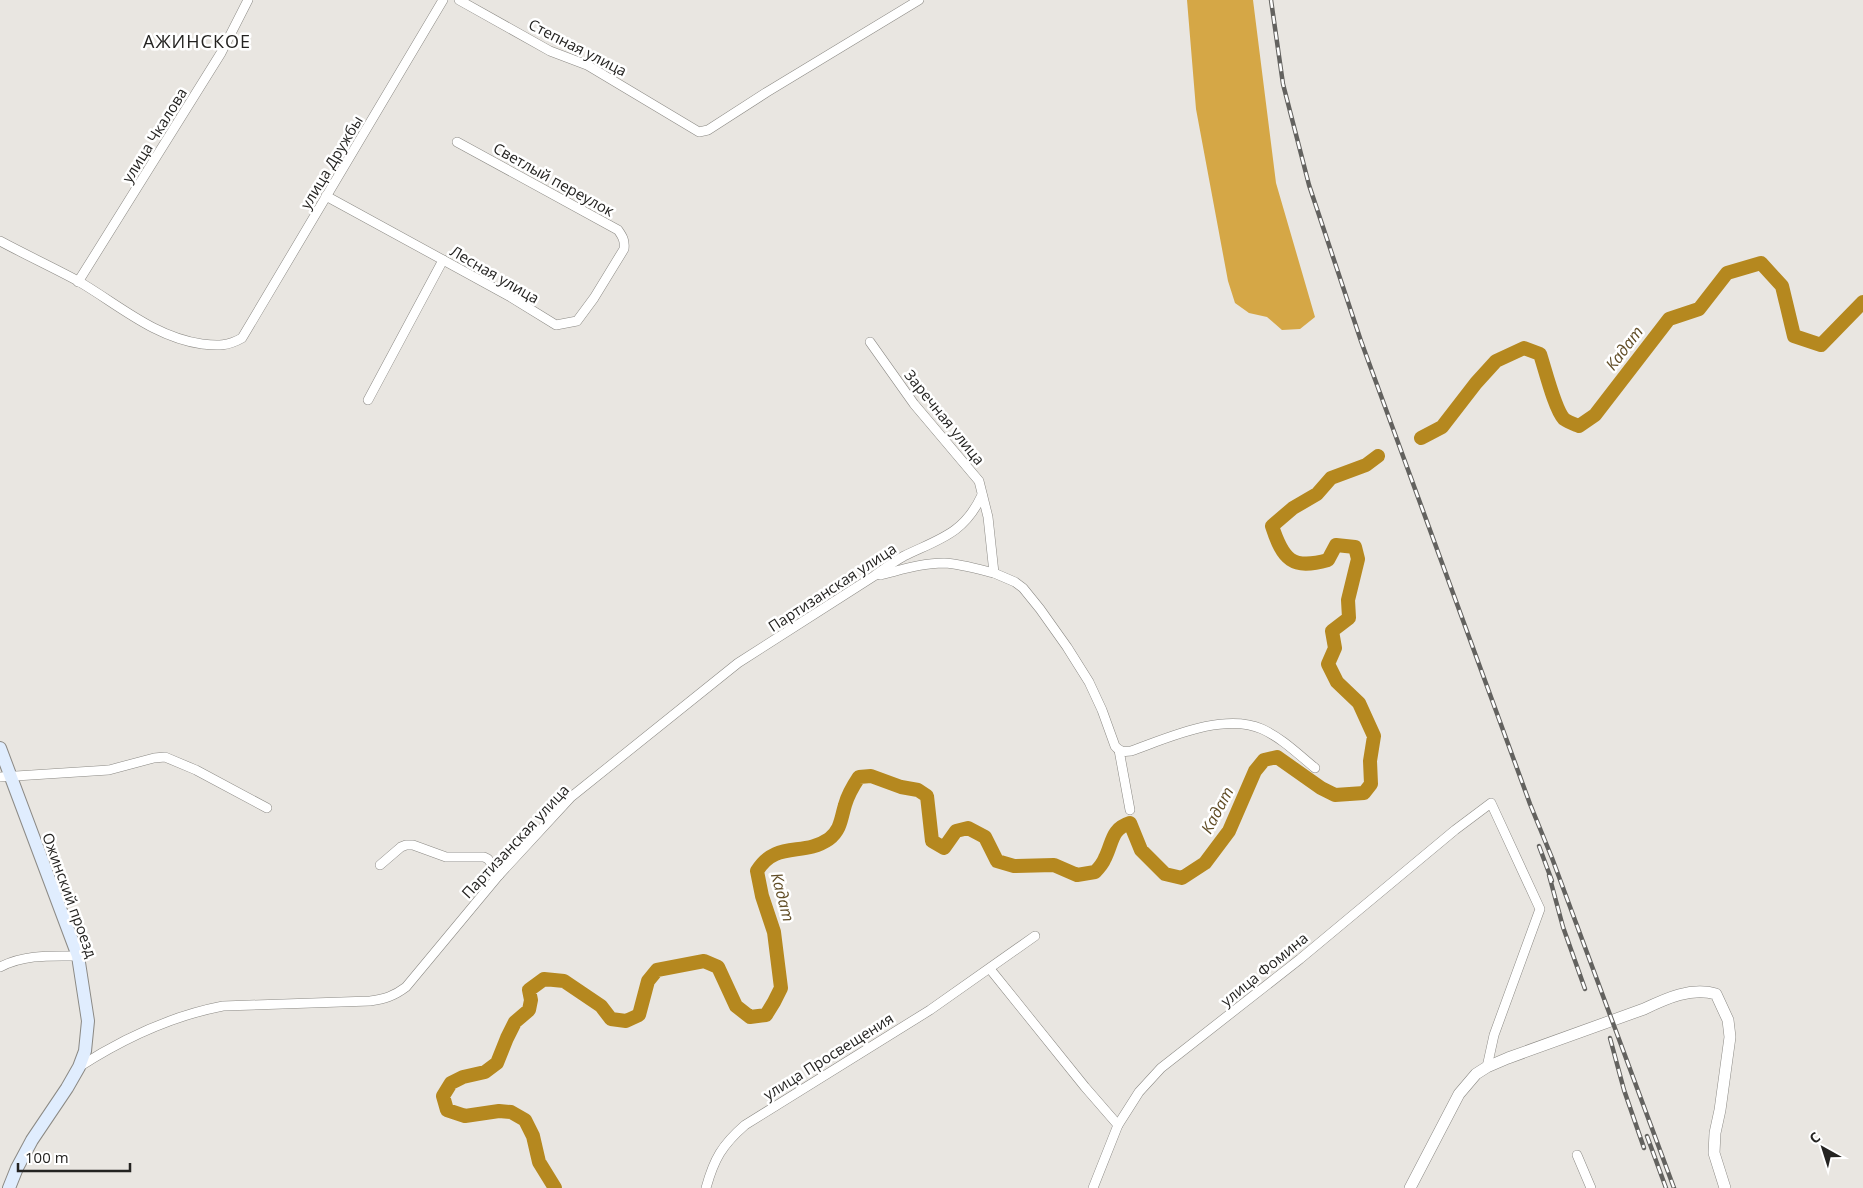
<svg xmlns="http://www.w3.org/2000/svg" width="1863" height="1188" font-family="'Open Sans',sans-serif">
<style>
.forest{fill:#d5a746}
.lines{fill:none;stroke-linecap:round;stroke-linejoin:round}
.river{stroke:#b5881f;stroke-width:14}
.minor-casing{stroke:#8b8984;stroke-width:10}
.tertiary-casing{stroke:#8b8984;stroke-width:12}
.secondary-casing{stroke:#8b8984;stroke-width:14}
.minor{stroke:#fff;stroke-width:9}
.tertiary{stroke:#fff;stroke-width:11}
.secondary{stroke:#e0edfe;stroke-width:12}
.rail-casing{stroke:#63625f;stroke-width:4.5}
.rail{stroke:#fff;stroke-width:2.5;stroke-dasharray:8;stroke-linecap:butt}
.labels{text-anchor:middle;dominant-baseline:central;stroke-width:5;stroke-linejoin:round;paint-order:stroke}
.street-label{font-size:15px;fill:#242321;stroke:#fff}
.water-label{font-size:16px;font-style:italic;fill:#604c25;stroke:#fff}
.quarter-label{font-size:18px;letter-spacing:1px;fill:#242321;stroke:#fff}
</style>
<rect width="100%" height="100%" fill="#e9e6e1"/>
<path class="forest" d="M1187 0H1253L1276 183 1315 317 1300 329 1282 330 1267 317 1249 313 1235 303 1228 281 1196 109Z"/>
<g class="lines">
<g class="river">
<path d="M1421 438 1442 427 1476 383 1496 361 1524 348 1540 354C1545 369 1555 410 1564 419 1568 422 1574 424 1579 426L1595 415 1669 319 1699 309 1727 273 1761 263 1782 286 1794 336 1821 345 1863 302"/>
<path d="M555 1188 539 1162 533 1136 525 1120 511 1112 499 1111 465 1116 447 1110 443 1096 451 1083 463 1077 485 1072 497 1063 507 1038 515 1022 529 1010 531 1000 529 990 544 979 564 981 601 1006 611 1019 626 1021 639 1015 648 981 657 970 704 961 718 967 736 1006 750 1017 766 1015 774 1002 781 988 774 932 762 896 757 871C776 840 803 857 829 839 841 830 841 818 845 805 848 794 853 786 859 777L871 776 901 787 918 790 927 796 932 841 944 848 956 831 968 828 985 837 997 861 1014 866 1054 865 1077 875 1095 872C1099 868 1103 863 1105 858 1113 842 1111 829 1130 823L1141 850 1165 874 1182 878 1205 863 1229 831 1255 771 1264 760 1277 757 1321 788 1335 795 1364 793 1371 784 1370 761 1374 736 1359 703 1337 682 1328 664 1335 648 1332 631 1349 618 1348 600 1358 559 1355 547 1336 545 1328 560C1292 570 1283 560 1272 526L1293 508 1317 494 1331 478 1366 465 1378 456"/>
</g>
<g class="minor-casing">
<g id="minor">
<path d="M459 0 550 51 587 65 699 132 708 130 767 92 919 0"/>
<path d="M326 196 509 296 556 325 577 321 594 298 624 249C625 241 623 237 618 230L457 142"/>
<path d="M0 241C26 255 52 267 78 281 119 305 154 337 202 344 218 346 228 346 242 338L443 0"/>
<path d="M78 282 221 53 248 0"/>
<path d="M870 342 914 404 979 481 988 517 994 573 1015 582 1023 588 1040 609 1067 647 1089 682 1102 710 1115 746C1120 752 1124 752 1131 751 1168 738 1223 712 1262 729 1282 738 1299 755 1315 768"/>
<path d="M368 400 443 260"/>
<path d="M880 575C901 570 922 563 944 563 961 564 978 569 994 573"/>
<path d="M1119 750 1130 810"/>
<path d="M0 777 109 770 154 758 165 757 196 770 267 808"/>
<path d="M380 865 401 847 406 845H413L446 857H484L488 859 499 875"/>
<path d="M0 967C25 954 51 956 78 956"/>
<path d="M990 969 1085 1087 1118 1125"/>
<path d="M79 1067C124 1038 171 1016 223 1006L370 1001C385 999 394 996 406 987L499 875 571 797 738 663 874 576C884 569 893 562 904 556 939 539 964 534 982 495"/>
<path d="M1577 1155 1591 1188"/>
<path d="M706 1188C714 1159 722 1145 745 1125L930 1010 1035 936"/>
<path d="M1093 1188 1118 1125 1139 1092 1161 1068 1300 959 1455 830 1491 803 1540 909 1494 1035 1487 1067"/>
</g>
</g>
<g class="tertiary-casing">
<path id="tertiary" d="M1410 1188 1459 1094 1476 1074 1487 1067 1508 1058 1644 1009C1667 998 1691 987 1716 994L1728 1020 1730 1037 1720 1110 1715 1133 1714 1153 1725 1188"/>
</g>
<g class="secondary-casing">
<path id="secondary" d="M0 748 78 956 88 1021 85 1051 79 1067 67 1088 32 1140 17 1168 9 1188"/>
</g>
<use href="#minor" class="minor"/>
<use href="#tertiary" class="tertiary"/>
<use href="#secondary" class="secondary"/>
<g class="rail-casing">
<g id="rail">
<path d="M1271 0 1283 84 1309 185 1361 341 1530 804 1552 858 1674 1188"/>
<path d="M1539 846 1552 881"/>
<path d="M1549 875 1563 927 1585 989"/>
<path d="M1610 1038 1624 1090 1644 1148"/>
<path d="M1647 1136 1666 1188"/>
</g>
</g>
<use href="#rail" class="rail"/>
</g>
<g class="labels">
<g class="street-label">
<text transform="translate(578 47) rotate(27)">Степная улица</text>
<text transform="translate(154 135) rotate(-58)">улица Чкалова</text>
<text transform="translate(331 162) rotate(-59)">улица Дружбы</text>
<text transform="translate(554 179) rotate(29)">Светлый переулок</text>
<text transform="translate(495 274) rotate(30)">Лесная улица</text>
<text transform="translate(945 417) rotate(51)">Заречная улица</text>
<text transform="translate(832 587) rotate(-33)">Партизанская улица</text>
<text transform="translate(515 841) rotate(-47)">Партизанская улица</text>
<text transform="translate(70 895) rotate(70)">Ожинский проезд</text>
<text transform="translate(1264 969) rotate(-39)">улица Фомина</text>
<text transform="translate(828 1056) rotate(-32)">улица Просвещения</text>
</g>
<g class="water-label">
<text transform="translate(1624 348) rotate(-53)">Кадат</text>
<text transform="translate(1217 810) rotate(-62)">Кадат</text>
<text transform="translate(783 897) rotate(75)">Кадат</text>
</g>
<g class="quarter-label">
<text x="197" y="41">АЖИНСКОЕ</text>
</g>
</g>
<g transform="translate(1823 1148) rotate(321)" stroke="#ffffff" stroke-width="4" paint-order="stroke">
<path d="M0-4L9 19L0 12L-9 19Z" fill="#242321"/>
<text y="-8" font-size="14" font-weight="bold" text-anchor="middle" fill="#242321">С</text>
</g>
<path d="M18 1163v8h112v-8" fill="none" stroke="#242321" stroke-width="2.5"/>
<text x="25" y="1163" font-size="15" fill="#242321" stroke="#ffffff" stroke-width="4" paint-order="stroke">100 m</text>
</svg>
